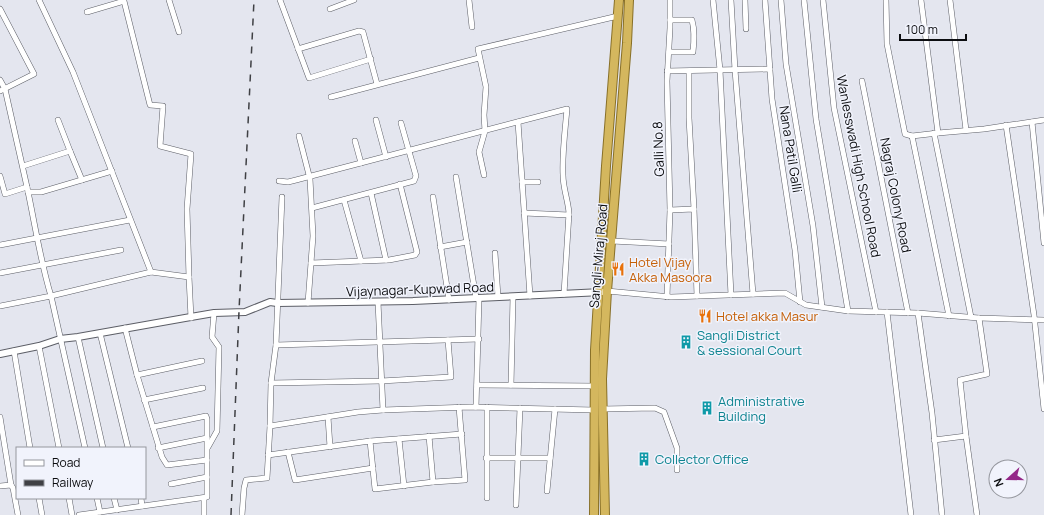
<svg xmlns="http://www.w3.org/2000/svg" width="1044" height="515" font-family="Manrope,sans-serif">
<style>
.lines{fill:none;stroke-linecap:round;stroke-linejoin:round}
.minor-casing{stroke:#5c5e66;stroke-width:6}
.tertiary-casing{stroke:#5c5e66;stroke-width:8}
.trunk-casing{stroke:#887028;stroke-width:10}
.minor{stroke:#fff;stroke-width:5}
.tertiary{stroke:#fff;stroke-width:6}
.trunk{stroke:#d4b75e;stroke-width:8}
.rail{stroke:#3f4044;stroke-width:1.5;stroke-dasharray:7 7;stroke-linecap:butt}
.labels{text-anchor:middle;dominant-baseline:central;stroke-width:3;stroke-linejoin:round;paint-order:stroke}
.street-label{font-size:13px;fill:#0c0d10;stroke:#f1f3fc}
.food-label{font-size:13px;fill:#c56008;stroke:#f1f3fc;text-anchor:start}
.culture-label{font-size:13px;fill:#0d838f;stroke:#f1f3fc;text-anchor:start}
</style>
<rect width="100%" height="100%" fill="#e4e6ef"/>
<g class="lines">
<g class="minor-casing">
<g id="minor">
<path d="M39 0 73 72 151 272"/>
<path d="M169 0 179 32"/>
<path d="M280 0 309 78 371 59"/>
<path d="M469 0 472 27"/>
<path d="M713 0 720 70 731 295"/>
<path d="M731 0 735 70 753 294"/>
<path d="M745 0 746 29"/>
<path d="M765 0 772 99 795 250 800 302"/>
<path d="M781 0 786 64 813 226 822 307"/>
<path d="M804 0 816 119 848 311"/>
<path d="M823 0 834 108 876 312"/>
<path d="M886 0 887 44 905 134 912 136 938 133 921 0"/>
<path d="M950 0 966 130"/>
<path d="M0 9 34 74 0 91"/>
<path d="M330 9 354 0"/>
<path d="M87 12 124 1 150 105 163 106 160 146 191 154 187 209 189 277"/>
<path d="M298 49 359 31 363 32 377 84"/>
<path d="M669 52H693C694 41 695 31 692 20H670"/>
<path d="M667 71 770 69"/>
<path d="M689 71V118L694 209"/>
<path d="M0 80 5 89 27 187"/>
<path d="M862 81 908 313"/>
<path d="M331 97 479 58"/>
<path d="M376 120 386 157"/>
<path d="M518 122 530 296"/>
<path d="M1032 122 1044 243"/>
<path d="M1006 125 1034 315 1044 409"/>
<path d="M934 133 971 317"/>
<path d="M938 133 984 129 1044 120"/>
<path d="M299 136 310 179 313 236 308 303"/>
<path d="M912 136 949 316"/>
<path d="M355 141 361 163"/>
<path d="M70 151 82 180"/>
<path d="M23 166 70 151 58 120"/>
<path d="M484 175 479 152 485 131 484 115 486 87 478 49 618 16"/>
<path d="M0 176 5 194 27 187C35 224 40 260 51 296L0 306"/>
<path d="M456 177 476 298"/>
<path d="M279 181 288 182 296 180 567 109C565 131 562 154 563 175 563 188 568 200 569 213L564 294"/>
<path d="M522 182H538"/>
<path d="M28 192H41L112 171"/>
<path d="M371 193 386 260"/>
<path d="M433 197 449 300"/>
<path d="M344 200 361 261"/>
<path d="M312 208 414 181 416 176 401 123"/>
<path d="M670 210 694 209 697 296"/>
<path d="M524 213 569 215"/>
<path d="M612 241 669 244"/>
<path d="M0 245 130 220"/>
<path d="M440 247 467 242"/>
<path d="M495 253 498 297"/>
<path d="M311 263 389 260 415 255 417 252 400 184"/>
<path d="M0 273 121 250"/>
<path d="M607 291 671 297 785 293 806 305 848 311 918 313 979 318 1044 320"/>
<path d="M667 297 670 210 667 81 670 28V0"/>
<path d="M378 302 383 410"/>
<path d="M887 312 911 515"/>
<path d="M918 313 932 413 942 515"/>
<path d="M125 328 137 375 162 457 167 465 207 460"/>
<path d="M100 333 128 448"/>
<path d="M78 337 103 448"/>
<path d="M276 345 479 339"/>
<path d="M39 346 59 448"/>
<path d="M14 351 30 448"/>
<path d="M137 375 202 361"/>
<path d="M271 383 381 381 451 377 448 340"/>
<path d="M477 385 595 386"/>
<path d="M511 385 513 297"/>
<path d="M144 400 203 388"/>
<path d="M476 407 479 298"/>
<path d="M602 409 655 408 664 412 677 448V470"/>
<path d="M0 417 11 485"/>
<path d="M328 417 330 447"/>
<path d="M270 426 358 412 383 410 470 407 594 410"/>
<path d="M429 436 433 482"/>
<path d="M399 439 404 486"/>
<path d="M934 440 966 436"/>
<path d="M370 441 462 434"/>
<path d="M208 447 217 431 219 347 212 337 214 313"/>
<path d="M85 448 51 296 151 272 189 277 191 318"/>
<path d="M158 448 207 438"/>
<path d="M288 452 295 480 373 468"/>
<path d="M268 455 370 441 375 489 433 482 465 480 459 407"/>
<path d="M486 458H550"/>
<path d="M171 484 207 477"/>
<path d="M0 486 11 485 13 488 18 515"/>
<path d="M547 491 555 409"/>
<path d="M39 498 42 515"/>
<path d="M69 498 72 515"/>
<path d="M97 498 100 512"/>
<path d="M114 498 117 510"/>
<path d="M141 498 142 506"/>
<path d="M204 498V515"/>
<path d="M487 498V407"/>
<path d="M516 505 520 408"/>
<path d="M79 515 207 497V419L206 416 153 427"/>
<path d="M242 515 244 488 246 480 267 478 270 426 271 383 276 345 282 197"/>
<path d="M977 515 966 436 960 380 987 374 979 318"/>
</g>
</g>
<g class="tertiary-casing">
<path id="tertiary" d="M0 354 39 346 60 339 78 337 185 318 214 313 245 312 270 302 277 303 413 301 602 292"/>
</g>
<g class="trunk-casing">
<g id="trunk">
<path d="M594 515 595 350 606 166 619 0"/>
<path d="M605 515 602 379 607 291 627 43 629 0"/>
</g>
</g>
<use href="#minor" class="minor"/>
<use href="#tertiary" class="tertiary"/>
<use href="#trunk" class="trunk"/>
<path class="rail" d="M231 515 239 311 254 0"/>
</g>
<defs>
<g id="restaurant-bare" transform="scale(1.08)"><path d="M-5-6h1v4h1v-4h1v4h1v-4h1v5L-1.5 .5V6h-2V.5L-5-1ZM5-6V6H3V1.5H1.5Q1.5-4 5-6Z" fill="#e8710a" stroke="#f1f3fc" stroke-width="2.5" paint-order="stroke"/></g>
<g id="building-bare" transform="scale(1.08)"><path d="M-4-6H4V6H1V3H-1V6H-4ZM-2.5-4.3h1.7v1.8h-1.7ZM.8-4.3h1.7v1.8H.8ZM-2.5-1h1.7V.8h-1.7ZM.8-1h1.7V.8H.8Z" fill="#0f9aa8" stroke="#f1f3fc" stroke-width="2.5" paint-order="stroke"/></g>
</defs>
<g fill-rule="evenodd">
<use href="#restaurant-bare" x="618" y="269"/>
<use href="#restaurant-bare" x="705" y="316"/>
<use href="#building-bare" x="686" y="342"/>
<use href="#building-bare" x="707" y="408"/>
<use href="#building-bare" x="644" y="459"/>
</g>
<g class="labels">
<g class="street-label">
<text transform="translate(658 149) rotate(-92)">Galli No.8</text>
<text transform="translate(791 149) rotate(81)">Nana Patil Galli</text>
<text transform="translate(859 166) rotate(79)">Wanlesswadi High School Road</text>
<text transform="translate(896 195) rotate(79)">Nagraj Colony Road</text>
<text transform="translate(598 256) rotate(-85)">Sangli-Miraj Road</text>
<text transform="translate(420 289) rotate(-2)">Vijaynagar-Kupwad Road</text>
</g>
<g class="food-label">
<text x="629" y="262">Hotel Vijay<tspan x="629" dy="15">Akka Masoora</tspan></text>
<text x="716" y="316">Hotel akka Masur</text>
</g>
<g class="culture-label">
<text x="697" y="335">Sangli District<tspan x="697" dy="15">&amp; sessional Court</tspan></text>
<text x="718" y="401">Administrative<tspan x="718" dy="15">Building</tspan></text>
<text x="655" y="459">Collector Office</text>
</g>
</g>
<rect x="16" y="447" width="130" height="52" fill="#f1f3fc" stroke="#95979e"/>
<rect x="24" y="460" width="20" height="6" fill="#ffffff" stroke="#95979e"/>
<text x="52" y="467" font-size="12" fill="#0c0d10">Road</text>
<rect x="24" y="480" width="20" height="6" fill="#3f4044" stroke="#95979e"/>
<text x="52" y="487" font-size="12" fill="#0c0d10">Railway</text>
<g transform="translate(1008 479) rotate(249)"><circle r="19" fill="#f1f3fc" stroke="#95979e"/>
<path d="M0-3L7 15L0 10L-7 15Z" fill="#942789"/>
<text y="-6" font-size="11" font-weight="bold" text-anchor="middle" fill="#0c0d10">N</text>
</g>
<path d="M900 34v6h66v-6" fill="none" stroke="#0c0d10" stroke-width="2"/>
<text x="906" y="34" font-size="12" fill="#0c0d10" stroke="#f1f3fc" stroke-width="3" paint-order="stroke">100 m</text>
</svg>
